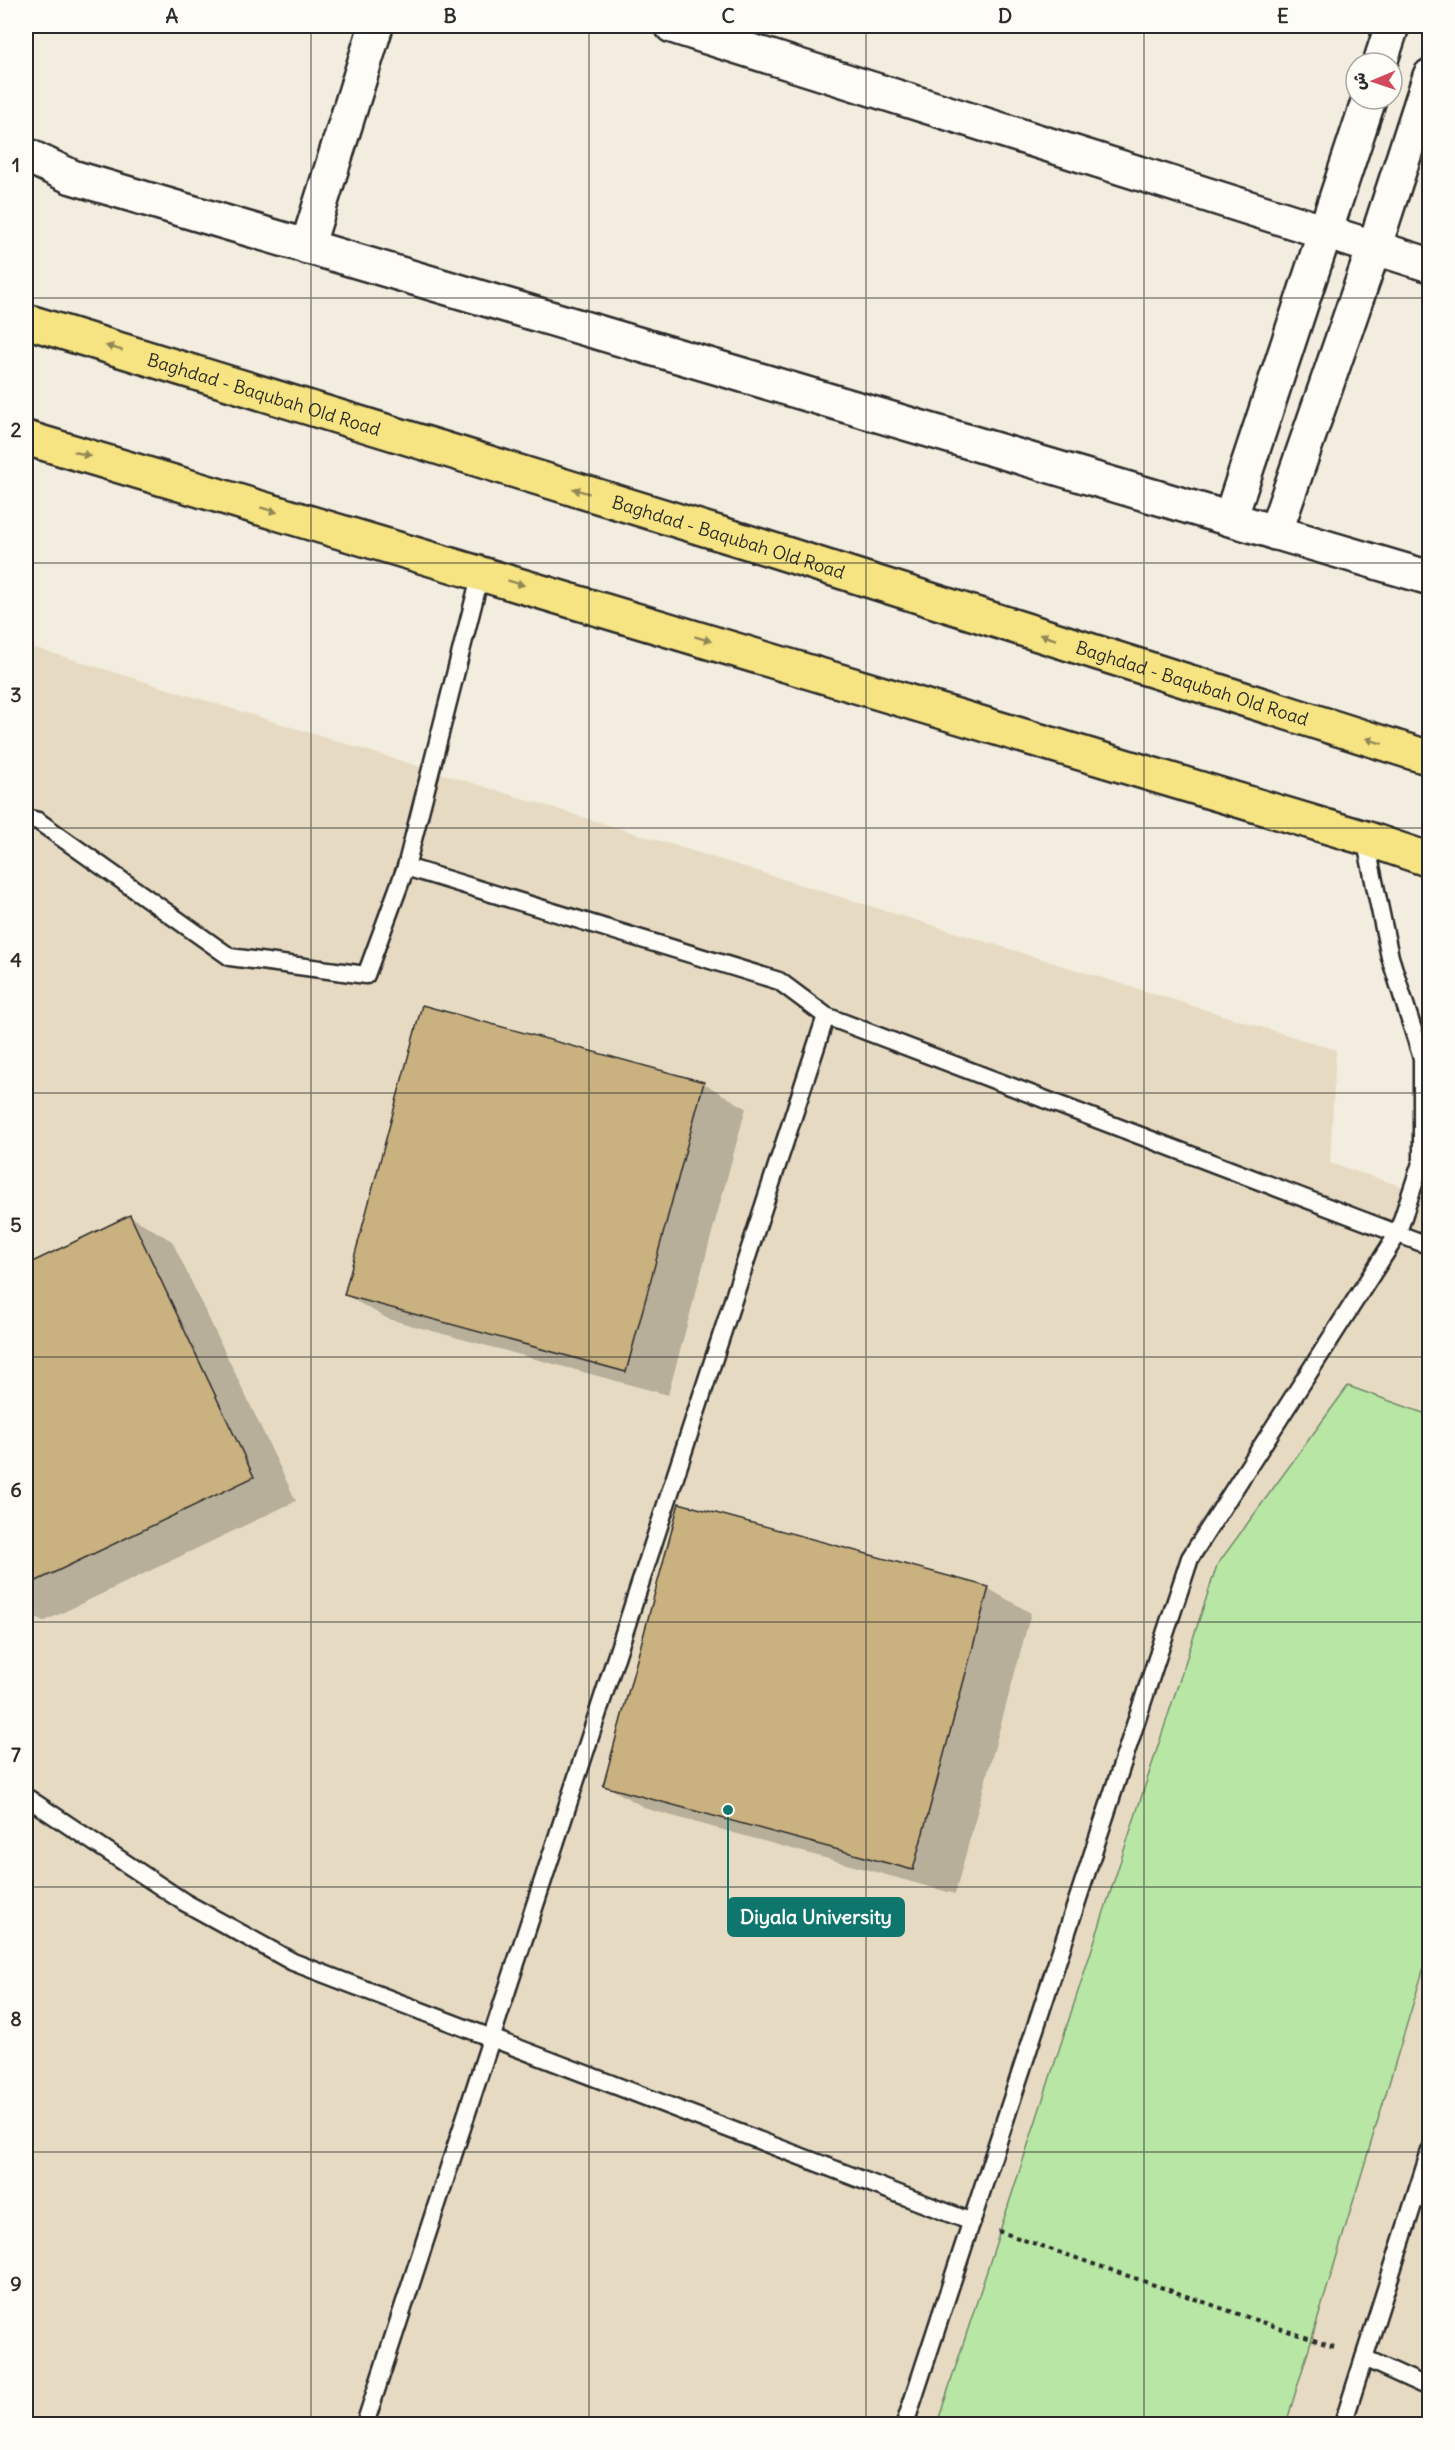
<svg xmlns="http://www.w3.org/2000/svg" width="1455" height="2450" font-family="Delius,'Playpen Sans Arabic',sans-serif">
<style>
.built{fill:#e6dbc2}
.green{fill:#b7e6a5;stroke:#718868;stroke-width:1.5}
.shadow{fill:#0003}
.building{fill:#c9b180;stroke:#2b2b2b;stroke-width:1.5}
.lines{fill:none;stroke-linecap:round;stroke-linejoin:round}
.lane-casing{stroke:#2b2b2b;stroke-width:21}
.street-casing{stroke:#2b2b2b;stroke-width:38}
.highway-casing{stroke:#2b2b2b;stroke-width:38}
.path{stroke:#2b2b2b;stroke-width:4;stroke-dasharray:4.5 4.5;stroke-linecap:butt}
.lane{stroke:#fdfcf7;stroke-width:16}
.street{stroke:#fdfcf7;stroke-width:33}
.highway{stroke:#f6e381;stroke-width:33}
.oneway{fill:#908756}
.grid{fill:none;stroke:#2b2b2b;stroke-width:1.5;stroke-opacity:0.55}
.labels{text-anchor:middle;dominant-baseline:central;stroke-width:5;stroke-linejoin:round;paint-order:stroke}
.street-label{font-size:18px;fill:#2b2b2b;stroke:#fdfcf7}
.leader{fill:none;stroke:#0f766e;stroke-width:2}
.callout-dot{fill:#0f766e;stroke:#fdfcf7;stroke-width:2}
.callout{fill:#0f766e;stroke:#0f766e;stroke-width:2}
.callout-label{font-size:20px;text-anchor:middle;font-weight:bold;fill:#fff}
.neatline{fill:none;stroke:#2b2b2b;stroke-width:2}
.grid-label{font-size:20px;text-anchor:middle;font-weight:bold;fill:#2b2b2b}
</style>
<rect width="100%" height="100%" fill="#f3eddf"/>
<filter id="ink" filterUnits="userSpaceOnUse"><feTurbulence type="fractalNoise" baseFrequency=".0167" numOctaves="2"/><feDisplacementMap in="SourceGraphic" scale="12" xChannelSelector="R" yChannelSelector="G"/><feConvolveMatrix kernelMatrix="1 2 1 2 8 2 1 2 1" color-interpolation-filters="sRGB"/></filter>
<g filter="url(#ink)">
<path class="built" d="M26 645 1336 1050 1330 1163 1429 1195V2424H26Z"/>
<path class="green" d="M1348 1386 1429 1415V1951L1286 2424H937L1217 1565Z"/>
<g class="shadow">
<path d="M26 897 32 901 26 923Z"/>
<path d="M703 1083 746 1108 668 1395 388 1319 345 1295Z"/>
<path d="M130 1216 172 1241 296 1501 43 1622 26 1612V1266Z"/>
<path d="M680 1504 989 1589 1031 1613 955 1894 647 1809 604 1785Z"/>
</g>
<g class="building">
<path d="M422 1005 704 1082 626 1372 344 1295Z"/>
<path d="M130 1215 254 1477 26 1586V1265Z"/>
<path d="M679 1503 989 1587 913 1870 603 1786Z"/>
</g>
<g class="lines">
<g class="lane-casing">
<g id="lane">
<path d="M26 818 38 821 230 957 366 975 406 867 481 573"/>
<path d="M406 867 779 981 826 1016 1430 1246"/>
<path d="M26 1797 184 1902 293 1962 972 2222"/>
<path d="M1364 2358 1430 2388"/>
<path d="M365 2424 826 1016"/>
<path d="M905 2424 1190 1558 1397 1235 1422 1160V1058L1390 957 1365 838"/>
<path d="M1343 2424 1430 2151"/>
</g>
</g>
<g class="street-casing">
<g id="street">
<path d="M672 26 1430 265"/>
<path d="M1380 63 1392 26"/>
<path d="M26 155 72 177 1430 578"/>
<path d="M307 247 376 26"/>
<path d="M1230 519 1369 99"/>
<path d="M1275 533 1374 248 1430 76"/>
</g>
</g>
<g class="highway-casing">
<g id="highway">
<path id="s1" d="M26 321 754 544 1430 758"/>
<path d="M26 438 1365 838 1430 860"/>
</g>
</g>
<path class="path" d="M998 2231 1337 2348"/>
<use href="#lane" class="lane"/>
<use href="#street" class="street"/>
<use href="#highway" class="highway"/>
</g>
<defs><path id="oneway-solid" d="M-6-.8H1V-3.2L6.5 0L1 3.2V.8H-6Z" transform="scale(1.5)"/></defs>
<g class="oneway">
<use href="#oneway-solid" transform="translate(114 348) rotate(-163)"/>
<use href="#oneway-solid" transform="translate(82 454) rotate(17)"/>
<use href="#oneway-solid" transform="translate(581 491) rotate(-163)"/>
<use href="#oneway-solid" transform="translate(269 510) rotate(17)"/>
<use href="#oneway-solid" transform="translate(516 583) rotate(17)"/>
<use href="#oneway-solid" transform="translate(1048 637) rotate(-162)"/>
<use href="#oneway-solid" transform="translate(703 639) rotate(17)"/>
<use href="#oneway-solid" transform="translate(1374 741) rotate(-162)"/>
</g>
</g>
<path class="grid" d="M311 26V2424M589 26V2424M866 26V2424M1144 26V2424M26 298H1430M26 563H1430M26 828H1430M26 1093H1430M26 1357H1430M26 1622H1430M26 1887H1430M26 2152H1430"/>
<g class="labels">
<g class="street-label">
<text stroke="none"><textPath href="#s1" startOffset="249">Baghdad - Baqubah Old Road</textPath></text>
<text stroke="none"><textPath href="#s1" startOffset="735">Baghdad - Baqubah Old Road</textPath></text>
<text stroke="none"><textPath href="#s1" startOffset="1221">Baghdad - Baqubah Old Road</textPath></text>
</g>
</g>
<path class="leader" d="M728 1810L728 1917"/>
<circle class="callout-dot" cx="728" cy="1810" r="6"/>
<rect class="callout" x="728" y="1898" width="176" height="38" rx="6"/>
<g class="callout-label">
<text x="816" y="1924">Diyala University</text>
</g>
<rect width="1455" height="2450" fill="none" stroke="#fdfcf7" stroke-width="66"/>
<g transform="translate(1374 81) rotate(268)"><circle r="28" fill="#fdfcf7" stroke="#a9a8a5" stroke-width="1.5"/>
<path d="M0-4.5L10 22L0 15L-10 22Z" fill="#d1495b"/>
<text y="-9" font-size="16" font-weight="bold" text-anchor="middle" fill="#2b2b2b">ش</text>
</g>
<rect x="33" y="33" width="1389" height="2384" class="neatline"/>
<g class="grid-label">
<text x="172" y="23">A</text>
<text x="450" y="23">B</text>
<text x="728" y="23">C</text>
<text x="1005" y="23">D</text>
<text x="1283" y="23">E</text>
<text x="16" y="172">1</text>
<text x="16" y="437">2</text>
<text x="16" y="702">3</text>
<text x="16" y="967">4</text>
<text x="16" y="1232">5</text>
<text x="16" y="1497">6</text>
<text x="16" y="1762">7</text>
<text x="16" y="2026">8</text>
<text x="16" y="2291">9</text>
</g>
</svg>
